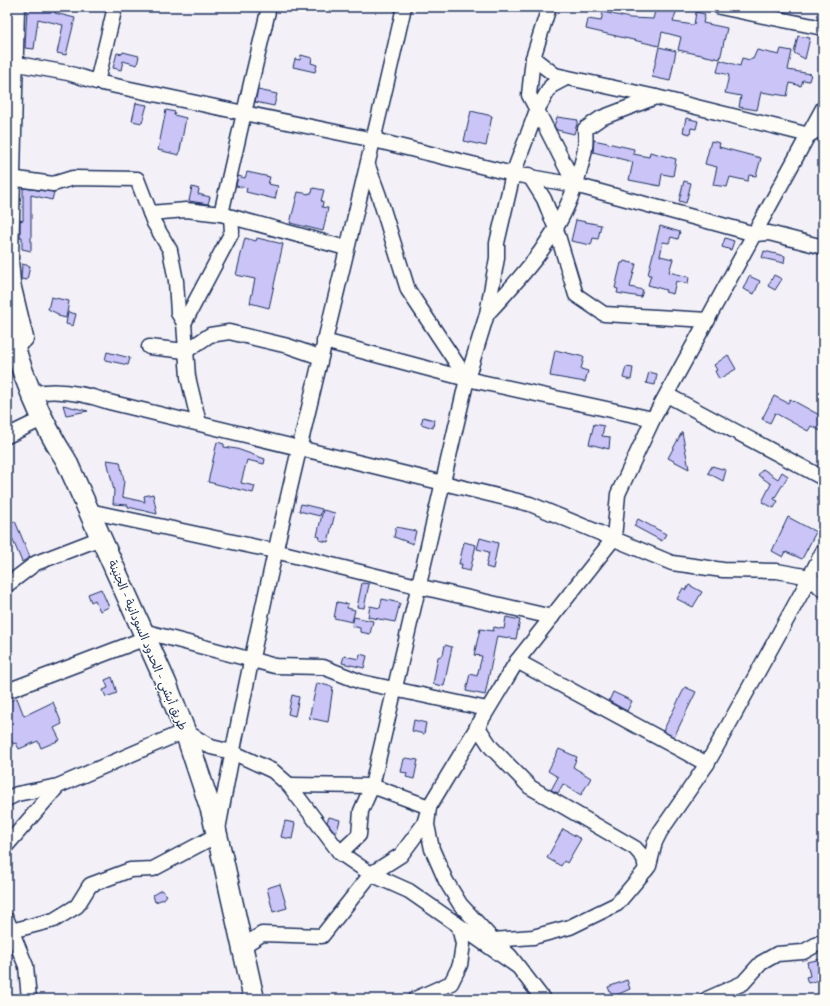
<svg xmlns="http://www.w3.org/2000/svg" width="830" height="1006" font-family="Delius,'Playpen Sans Arabic',sans-serif">
<style>
.building{fill:#cac4f7;stroke:#1b2f5e}
.lines{fill:none;stroke-linecap:round;stroke-linejoin:round}
.minor-casing{stroke:#1b2f5e;stroke-width:17}
.highway-casing{stroke:#1b2f5e;stroke-width:23}
.minor{stroke:#fdfcf7;stroke-width:14}
.highway{stroke:#fdfcf7;stroke-width:20}
.labels{text-anchor:middle;dominant-baseline:central;stroke-width:3;stroke-linejoin:round;paint-order:stroke}
.street-label{font-size:12px;fill:#1b2f5e;stroke:#fdfcf7}
</style>
<rect width="100%" height="100%" fill="#f3f1f7"/>
<filter id="ink" filterUnits="userSpaceOnUse"><feTurbulence type="fractalNoise" baseFrequency=".025" numOctaves="2"/><feDisplacementMap in="SourceGraphic" scale="8" xChannelSelector="R" yChannelSelector="G"/><feConvolveMatrix kernelMatrix="1 2 1 2 8 2 1 2 1" color-interpolation-filters="sRGB"/></filter>
<g filter="url(#ink)">
<g class="building">
<path d="M37 7H56L55 13 75 18 66 55 57 53 63 25 38 19 34 49 25 48 27 8 37 9Z"/>
<path d="M656 7 677 9 673 22 694 25 696 12 705 14 703 23 727 28 720 59 678 50 681 37 662 32 659 46 586 29 588 19 601 21 603 12 630 18 653 19Z"/>
<path d="M798 36 810 38 805 59 794 53Z"/>
<path d="M659 47 676 51 670 81 652 77Z"/>
<path d="M781 49 792 51 788 70 811 74 809 81 803 80 801 86 790 83 787 96 761 92 757 110 739 107 741 96 725 93 729 75 717 72 720 60 740 66 742 58 750 60 751 58 753 59 757 50 779 55Z"/>
<path d="M123 52 139 56 137 65 123 61 121 70 113 68 117 53 122 54Z"/>
<path d="M301 55 312 58 311 63 317 65 315 72 293 67 295 59 300 60Z"/>
<path d="M258 90 277 94 274 106 255 102Z"/>
<path d="M136 103 147 105 142 123 132 121Z"/>
<path d="M166 110 175 112 174 115 186 118 179 155 158 150Z"/>
<path d="M471 111 492 116 486 146 464 141Z"/>
<path d="M557 117 578 120 574 134 557 130 554 126Z"/>
<path d="M686 118 698 121 696 129 691 128 690 134 683 132Z"/>
<path d="M594 140 634 149 633 154 649 157 650 152 676 159 673 176 662 174 660 186 629 180 633 162 593 152Z"/>
<path d="M711 141 720 143 719 147 761 158 756 176 749 175 748 181 730 177 727 187 713 185 717 167 705 164Z"/>
<path d="M247 172 270 177 268 184 278 186 275 199 246 192 247 188 236 186 238 176 245 178Z"/>
<path d="M684 181 691 183 686 203 679 201Z"/>
<path d="M192 187 199 189 198 194 210 197 208 204 189 201Z"/>
<path d="M23 188 54 192 52 200 31 195V251L22 249V237H20V220L23 221Z"/>
<path d="M313 188 324 190 321 201 323 202 322 207 328 208 323 231 290 223 298 192 309 194V193H312Z"/>
<path d="M576 220 601 225 598 239 593 238 591 245 571 241Z"/>
<path d="M660 226 680 232 678 239 671 237 669 243 663 242 660 256 673 259 669 272 689 277 688 284 676 281 673 294 665 292 666 290 648 285 651 275H648L650 266Z"/>
<path d="M245 238 256 241 257 238 283 244 269 308 250 303 255 279 236 275Z"/>
<path d="M725 238 734 241 731 250 722 247Z"/>
<path d="M764 251 785 256 784 263 762 258Z"/>
<path d="M624 261 636 264 630 287 643 290 641 297 617 293 618 289 615 288 621 263H623Z"/>
<path d="M22 264 30 266 27 280 21 279Z"/>
<path d="M774 275 782 279 775 290 768 286Z"/>
<path d="M749 276 760 281 754 294 743 289Z"/>
<path d="M51 297 69 301 66 318 58 316V314L48 309Z"/>
<path d="M68 312 76 314 73 326 66 324Z"/>
<path d="M555 350 584 357 581 369 588 371 585 382 550 376Z"/>
<path d="M107 352 130 358 128 365 105 360Z"/>
<path d="M728 355 736 369 719 379 715 371 717 370 714 365Z"/>
<path d="M626 367 633 368 631 380 623 378Z"/>
<path d="M649 372 657 374 655 385 646 383Z"/>
<path d="M774 396 788 403 790 399 823 417V432L811 426 808 431 775 413 770 423 762 419Z"/>
<path d="M63 405 88 411 66 415Z"/>
<path d="M423 417 434 420 433 428 421 424Z"/>
<path d="M594 424 604 426 602 436 610 437 609 449 589 444Z"/>
<path d="M682 432 689 469 668 458Z"/>
<path d="M217 442 224 444V447L237 449 265 459 264 464 247 460 241 483 255 486 253 493 208 482Z"/>
<path d="M107 460 120 462 124 481 122 497 145 502 144 496 153 494 157 514 128 507V505L113 504 114 491Z"/>
<path d="M712 466 726 470 723 481 708 473Z"/>
<path d="M763 469 778 479 782 472 788 476 774 499 778 501 774 508 762 502 771 484 758 475Z"/>
<path d="M301 504 322 509 320 516 299 511Z"/>
<path d="M323 510 335 513 328 542 319 540 320 537 317 536Z"/>
<path d="M788 517 816 532 802 559 786 552 783 557 772 551Z"/>
<path d="M638 519 666 534 662 541 634 526Z"/>
<path d="M15 521 30 557 22 562 7 526V524Z"/>
<path d="M396 527 416 531 413 544 394 537Z"/>
<path d="M480 538 498 543 493 569 486 567 489 552 477 549Z"/>
<path d="M464 542 476 545 470 571 461 569 462 564H459Z"/>
<path d="M362 583 369 584 364 608 357 607Z"/>
<path d="M689 585 702 592 693 607 677 599 683 588 686 590Z"/>
<path d="M101 589 109 607 100 611 95 600 91 602 88 594Z"/>
<path d="M382 599 400 603 395 622 368 617 370 606 380 608Z"/>
<path d="M337 602 348 604 347 608 355 610 352 622 334 618Z"/>
<path d="M354 617 373 621 370 634 360 632V628L352 626Z"/>
<path d="M506 617 520 620 516 639 497 636 485 695 466 691 470 674 477 676 482 656 474 655 480 629 493 631 494 627 504 629Z"/>
<path d="M445 645 452 647 444 686 433 684 438 657 443 655Z"/>
<path d="M360 654 367 656 364 668 342 663 344 656 359 659Z"/>
<path d="M112 677 117 693 106 697 103 690 108 688 105 680Z"/>
<path d="M317 683 333 687 328 722 309 718Z"/>
<path d="M685 687 696 692 674 737 663 731Z"/>
<path d="M613 692 632 701 627 711 609 701Z"/>
<path d="M292 695 299 697 295 716 288 714Z"/>
<path d="M17 698 24 716 53 702 62 724 54 728 60 740 41 748 38 741 19 749 16 743 13 744 7 730V702Z"/>
<path d="M414 720 426 723 424 734 412 731Z"/>
<path d="M559 749 577 757 573 767 591 778 581 795 563 784 558 793 551 790 558 777 548 771Z"/>
<path d="M406 758 418 760 414 779 406 777 407 773 401 772 404 759Z"/>
<path d="M329 817 340 820 337 831H334L327 822Z"/>
<path d="M285 821 295 823 292 839 281 837Z"/>
<path d="M563 829 581 839 567 863 564 861 561 866 547 858Z"/>
<path d="M280 884 287 908 273 912 267 888Z"/>
<path d="M161 890 167 895 164 899 155 902 153 895Z"/>
<path d="M822 959 823 979 808 983 806 977 810 976 807 962Z"/>
<path d="M627 980 630 989 612 997 608 987Z"/>
</g>
<g class="lines">
<g class="minor-casing">
<g id="minor">
<path d="M269 7 244 113 374 140 513 174 575 185 755 234 769 233 823 247"/>
<path d="M720 7 823 28"/>
<path d="M533 58 555 75 656 97"/>
<path d="M12 63 68 73 97 82 244 113 221 214"/>
<path d="M566 78 551 86 537 110 575 185"/>
<path d="M97 82 115 7"/>
<path d="M368 166 379 196 408 290 467 379"/>
<path d="M529 175 544 199 556 229 576 295 604 314 708 320"/>
<path d="M10 178 53 184 73 178 137 179 154 223 170 250 176 281 178 313 184 323 188 377 199 423"/>
<path d="M150 213 186 210 221 214 346 248"/>
<path d="M487 314C527 271 561 234 578 177 583 157 587 150 585 129L601 118 656 97 809 135 816 131"/>
<path d="M184 323 232 232 231 217"/>
<path d="M324 341 467 379 653 419"/>
<path d="M149 347 186 351 210 335 229 332 288 346 320 357"/>
<path d="M30 394C57 388 83 393 109 402L530 504 672 563 723 570 777 571 810 577 823 590"/>
<path d="M667 395 823 478"/>
<path d="M7 436 42 419"/>
<path d="M89 511 275 551 417 586 552 617"/>
<path d="M7 585 36 563 101 538"/>
<path d="M143 631 275 666 323 667 361 682 487 709"/>
<path d="M517 661 707 764"/>
<path d="M7 691 146 638"/>
<path d="M477 726 491 747 530 787 635 848 644 858 646 870"/>
<path d="M289 785 372 786 429 807 427 825 432 849 446 881 460 904 493 940 510 956 543 999"/>
<path d="M7 799 17 794 58 786"/>
<path d="M7 845 58 786 185 731 211 747 232 752 273 771 289 785 340 853 371 874 409 891 517 966"/>
<path d="M340 853 359 835 361 811 372 786 467 379 487 314 497 258V243L513 174 537 110 529 95 533 58 549 7"/>
<path d="M7 920 26 966 29 999"/>
<path d="M7 932 54 920 77 906 90 885 130 870 153 869 217 835C267 556 342 283 404 7"/>
<path d="M493 940 533 937 570 927 617 904 649 866 655 842 660 832 707 764 802 592 823 551"/>
<path d="M243 946 262 934 322 936 371 874 401 855 424 824 429 807 517 661 614 538 618 494 653 419 823 108"/>
<path d="M415 999 451 983 460 965 463 944 459 927"/>
<path d="M707 999 743 983 761 963 777 954 803 952 823 941"/>
</g>
</g>
<g class="highway-casing">
<g id="highway">
<path d="M14 7 8 259 10 284 23 338"/>
<path d="M7 322C21 371 38 417 66 460L166 683 185 731 211 810 224 864 254 999"/>
</g>
</g>
<use href="#minor" class="minor"/>
<use href="#highway" class="highway"/>
</g>
</g>
<g class="labels">
<g class="street-label">
<text transform="translate(148 645) rotate(67)">طريق أبشي - الحدود السودانية - الجنينة</text>
</g>
</g>
<rect width="830" height="1006" fill="none" stroke="#fdfcf7" stroke-width="24"/>
<rect x="12" y="12" width="806" height="982" fill="none" stroke="#1b2f5e" stroke-width="1.5" filter="url(#ink)"/>
</svg>
